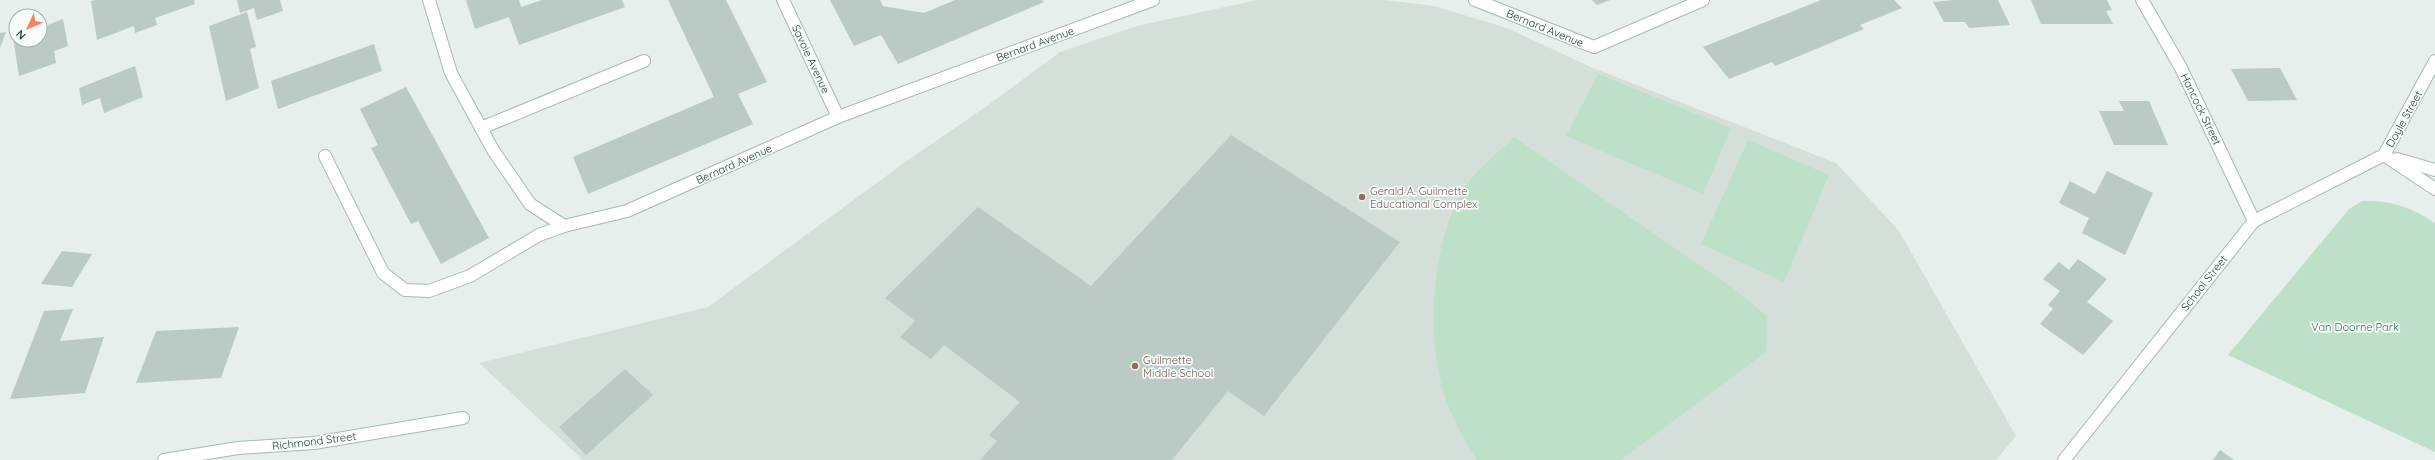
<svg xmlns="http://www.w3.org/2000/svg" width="2435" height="460" font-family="Quicksand,sans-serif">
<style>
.built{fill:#d4dfda}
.green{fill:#bfe0c8}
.building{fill:#bbcac4}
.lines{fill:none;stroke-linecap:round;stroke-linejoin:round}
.lane-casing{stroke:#a8b8b2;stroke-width:14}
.street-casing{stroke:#a8b8b2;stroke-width:14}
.lane{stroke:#fff;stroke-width:12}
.street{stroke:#fff;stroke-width:12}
.education-dot{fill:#8d6e63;stroke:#f7fbf9;stroke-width:1.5}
.labels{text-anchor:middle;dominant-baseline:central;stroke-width:3.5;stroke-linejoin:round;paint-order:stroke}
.street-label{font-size:11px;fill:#24423a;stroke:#f7fbf9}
.education-label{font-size:11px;fill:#785e54;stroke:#f7fbf9;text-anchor:start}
.park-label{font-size:11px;fill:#2d7a4b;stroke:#f7fbf9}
</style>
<rect width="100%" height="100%" fill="#e6efeb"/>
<path class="built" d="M1257 0H1385L1434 6 1507 28 1593 68 1836 163 1899 231 2016 436 1996 460H583L479 363 708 307 908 160 987 106 1060 52 1137 26Z"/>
<g class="green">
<path d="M1598 74 1731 128 1703 194 1566 136Z"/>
<path d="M1514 137 1734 289 1767 316 1766 352 1621 460H1477C1460 434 1445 405 1439 375 1427 318 1434 226 1471 179 1483 164 1500 151 1514 137Z"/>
<path d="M1748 140 1829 175 1784 282 1701 244Z"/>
<path d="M2362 201C2391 200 2411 207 2435 223V452L2228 355 2349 209Z"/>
</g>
<g class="building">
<path d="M95 0H194L195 4 155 18 157 25 135 33 134 26 97 40 91 1Z"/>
<path d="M237 0H280L283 11 257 20 254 8 240 13Z"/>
<path d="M466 0H519L521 7 542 0H622L625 7 519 45 509 17 475 29Z"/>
<path d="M668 0H726L767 82 738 94 753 124 588 194 573 157 714 97Z"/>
<path d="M830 0H880L883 6 924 13 955 0H1042L1044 2 898 64 881 35 854 46Z"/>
<path d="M1592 0H1610L1597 5Z"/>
<path d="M1821 0H1894L1902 8 1860 25 1864 29 1775 66 1772 62 1729 79 1703 47Z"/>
<path d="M1954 0H1998L2010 25 1969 28 1965 22H1944L1933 2Z"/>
<path d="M2031 0H2107L2112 10 2106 11 2113 24H2041Z"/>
<path d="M247 12 256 47 250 49 259 88 226 101 209 26Z"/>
<path d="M63 19 68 46 54 51 56 63 19 76 13 37 16 36V40H40V28Z"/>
<path d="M6 32 0 48V33Z"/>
<path d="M374 44 382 71 278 109 271 81Z"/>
<path d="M135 66 143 97 104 113 100 98 82 105 79 88Z"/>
<path d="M2280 68 2297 100 2248 101 2231 69Z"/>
<path d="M406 87 489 238 441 264 418 221 411 224 371 148 378 145 360 109Z"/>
<path d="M2119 101H2149L2168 145H2114L2099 111H2124Z"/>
<path d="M1231 135 1400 242 1264 416 1228 391 1172 460H980L997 441 989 435 1020 402 944 345 931 359 900 337 915 321 885 298 978 207 1091 286Z"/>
<path d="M2107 171 2153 193 2125 255 2082 233 2089 218 2059 203 2070 181 2095 194Z"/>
<path d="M62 251 92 254 72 287 41 284Z"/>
<path d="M2078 259 2107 279 2087 302 2113 321 2083 355 2040 324 2053 309 2048 305 2060 291 2043 279 2059 262 2069 270Z"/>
<path d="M73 309 60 341 104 337 85 393 10 399 44 311Z"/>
<path d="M239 327 221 378 136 383 156 331Z"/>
<path d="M625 369 653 395 586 455 559 427Z"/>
<path d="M2220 450 2234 460H2213Z"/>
</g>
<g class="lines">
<g class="lane-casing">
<g id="lane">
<path d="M481 128 644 61"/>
<path d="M325 156 383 273 405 290 429 291 470 276 539 235 564 226"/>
</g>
</g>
<g class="street-casing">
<g id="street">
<path d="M429 0 451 73 493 150 530 204 564 226 627 211 838 117 1153 0"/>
<path d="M783 0 838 117"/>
<path d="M1475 0 1594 47 1703 0"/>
<path d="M2142 0 2181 68 2254 221"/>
<path d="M2384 155 2435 61"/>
<path d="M2384 155 2435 189"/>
<path d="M2397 159 2435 170"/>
<path d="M164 460 238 448 314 443 463 418"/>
<path d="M2064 460 2254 221 2384 155"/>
</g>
</g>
<use href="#lane" class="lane"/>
<use href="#street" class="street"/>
</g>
<g class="education-dot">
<circle cx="1362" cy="197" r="4"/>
<circle cx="1135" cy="366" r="4"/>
</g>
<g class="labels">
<g class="street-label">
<text transform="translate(1545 28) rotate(22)">Bernard Avenue</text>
<text transform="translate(1035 44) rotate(-20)">Bernard Avenue</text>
<text transform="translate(811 59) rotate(65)">Savoie Avenue</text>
<text transform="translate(2201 109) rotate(64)">Hancock Street</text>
<text transform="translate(2404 119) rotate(-61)">Doyle Street</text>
<text transform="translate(734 164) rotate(-24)">Bernard Avenue</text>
<text transform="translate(2204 283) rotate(-52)">School Street</text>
<text transform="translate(314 441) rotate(-7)">Richmond Street</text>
</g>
<g class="education-label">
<text x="1370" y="191">Gerald A. Guilmette<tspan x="1370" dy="13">Educational Complex</tspan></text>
<text x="1143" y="360">Guilmette<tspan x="1143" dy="13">Middle School</tspan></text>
</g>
<g class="park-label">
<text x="2355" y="327">Van Doorne Park</text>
</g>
</g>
<g transform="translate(28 28) rotate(226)"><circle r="19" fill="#f7fbf9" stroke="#a3b1ad"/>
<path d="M0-3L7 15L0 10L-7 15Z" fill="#f4845f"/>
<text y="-6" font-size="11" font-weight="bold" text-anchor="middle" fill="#24423a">N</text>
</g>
</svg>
